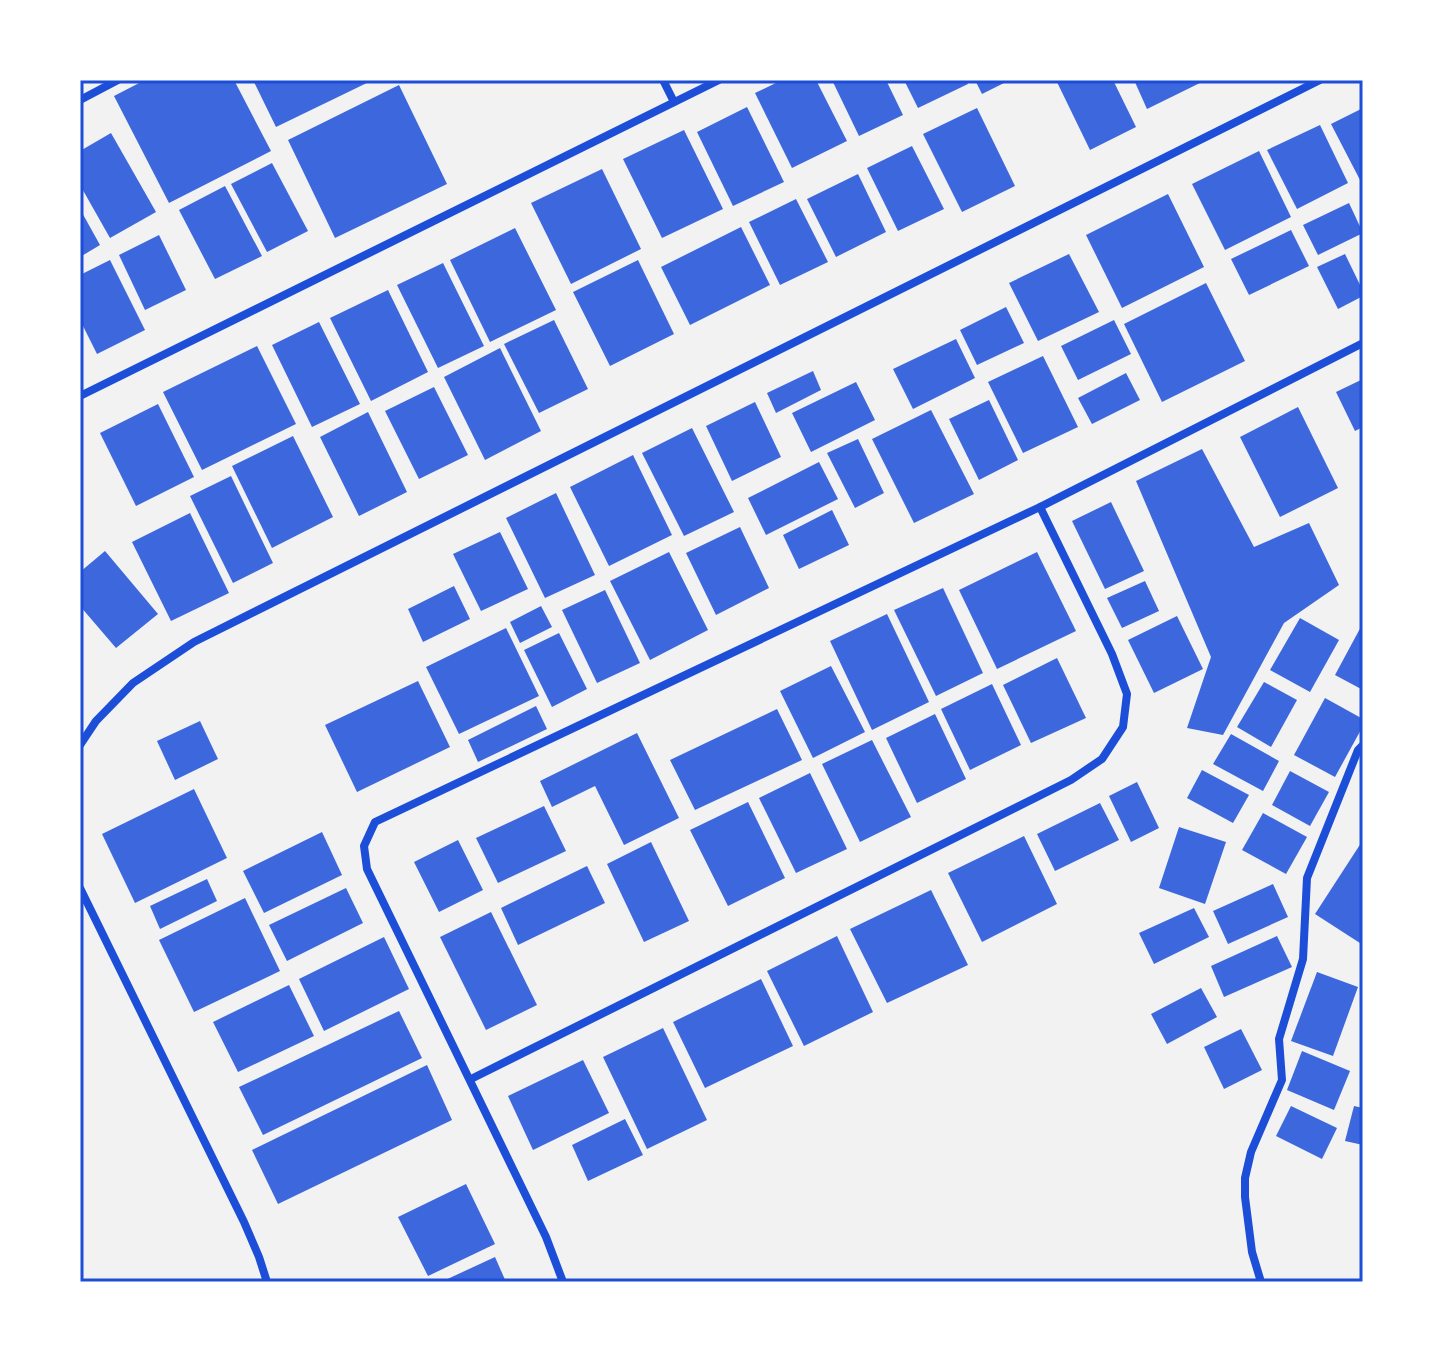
<svg xmlns="http://www.w3.org/2000/svg" width="1443" height="1362" font-family="'Golos Text',sans-serif">
<style>
.building{fill:#3d67dc}
.lines{fill:none;stroke-linecap:round;stroke-linejoin:round}
.minor{stroke:#1d4ed8;stroke-width:8}
.neatline{fill:none;stroke:#1d4ed8;stroke-width:3}
</style>
<rect width="100%" height="100%" fill="#f2f2f2"/>
<g class="building">
<path d="M145 80H234L271 151 169 203 114 96Z"/>
<path d="M253 80H373L276 127Z"/>
<path d="M782 80H816L847 141 792 168 755 93Z"/>
<path d="M832 80H886L903 115 859 136Z"/>
<path d="M904 80H966L968 84 918 108Z"/>
<path d="M975 80H1010L982 94Z"/>
<path d="M1056 80H1113L1136 127 1090 150Z"/>
<path d="M1134 80H1206L1147 109Z"/>
<path d="M399 85 447 184 335 238 288 140Z"/>
<path d="M747 107 784 182 733 206 697 132Z"/>
<path d="M977 108 1015 186 962 212 923 134Z"/>
<path d="M1363 108V179L1360 180 1331 124Z"/>
<path d="M1320 125 1348 183 1297 209 1267 150Z"/>
<path d="M684 130 723 209 662 238 623 159Z"/>
<path d="M111 133 156 212 110 238 80 185V151Z"/>
<path d="M912 146 944 209 898 231 867 168Z"/>
<path d="M1259 151 1291 217 1225 250 1192 184Z"/>
<path d="M272 163 308 231 267 252 231 184Z"/>
<path d="M602 169 641 249 571 284 531 203Z"/>
<path d="M858 174 886 232 836 257 807 199Z"/>
<path d="M225 186 262 256 215 279 179 210Z"/>
<path d="M1168 194 1204 267 1122 308 1086 235Z"/>
<path d="M796 199 828 262 780 285 749 222Z"/>
<path d="M1349 203 1363 233 1318 255 1303 225Z"/>
<path d="M80 209 100 245 80 257Z"/>
<path d="M741 227 770 285 690 325 661 267Z"/>
<path d="M515 228 556 310 490 342 450 260Z"/>
<path d="M1291 230 1309 266 1249 295 1231 259Z"/>
<path d="M159 235 186 290 145 310 119 255Z"/>
<path d="M1069 254 1099 312 1038 341 1009 283Z"/>
<path d="M1345 254 1363 291V296L1338 309 1317 267Z"/>
<path d="M110 260 145 330 97 354 80 320V275Z"/>
<path d="M638 260 674 334 610 366 573 292Z"/>
<path d="M443 263 484 346 438 368 397 285Z"/>
<path d="M1206 283 1245 361 1162 402 1124 324Z"/>
<path d="M388 290 428 372 371 401 330 318Z"/>
<path d="M1006 307 1024 343 977 365 960 330Z"/>
<path d="M554 320 588 389 539 413 504 344Z"/>
<path d="M1114 320 1131 354 1078 380 1061 346Z"/>
<path d="M319 322 360 404 312 427 272 345Z"/>
<path d="M956 339 975 378 913 409 893 369Z"/>
<path d="M257 346 296 424 202 470 163 392Z"/>
<path d="M500 348 541 431 485 460 444 377Z"/>
<path d="M1043 356 1078 427 1023 453 988 382Z"/>
<path d="M813 371 821 390 776 413 767 393Z"/>
<path d="M1126 373 1140 400 1092 424 1078 398Z"/>
<path d="M1363 379V427L1355 431 1336 392Z"/>
<path d="M856 382 875 420 811 452 792 413Z"/>
<path d="M434 387 468 455 419 479 385 411Z"/>
<path d="M989 400 1018 460 979 480 949 419Z"/>
<path d="M755 402 781 457 732 481 706 426Z"/>
<path d="M158 404 194 477 136 506 100 433Z"/>
<path d="M1298 407 1338 488 1280 517 1240 437Z"/>
<path d="M931 410 974 494 914 523 872 439Z"/>
<path d="M368 412 407 492 359 516 320 437Z"/>
<path d="M692 428 734 512 684 536 642 453Z"/>
<path d="M293 436 333 517 272 548 232 466Z"/>
<path d="M858 439 884 493 855 508 827 453Z"/>
<path d="M1202 449 1254 547 1309 523 1339 585 1284 623 1223 735 1187 728 1211 657 1136 481Z"/>
<path d="M633 455 672 535 609 566 570 487Z"/>
<path d="M819 462 838 499 766 535 748 498Z"/>
<path d="M231 476 273 563 233 583 190 496Z"/>
<path d="M556 493 595 575 545 598 506 518Z"/>
<path d="M1111 502 1144 571 1105 589 1072 521Z"/>
<path d="M832 510 849 545 799 569 783 535Z"/>
<path d="M190 513 229 593 171 621 132 542Z"/>
<path d="M740 527 769 588 716 615 686 553Z"/>
<path d="M500 532 528 589 481 611 453 554Z"/>
<path d="M105 551 158 614 116 648 80 606V572Z"/>
<path d="M669 552 708 630 650 660 610 581Z"/>
<path d="M1037 552 1076 631 997 669 959 590Z"/>
<path d="M1145 581 1159 611 1122 628 1107 598Z"/>
<path d="M454 586 470 619 423 642 408 609Z"/>
<path d="M943 588 983 673 936 696 894 610Z"/>
<path d="M605 590 640 663 597 683 562 610Z"/>
<path d="M541 606 552 627 520 643 510 622Z"/>
<path d="M887 614 929 702 872 730 830 641Z"/>
<path d="M1177 616 1203 669 1154 693 1128 640Z"/>
<path d="M1300 618 1339 640 1310 692 1270 670Z"/>
<path d="M1363 623V690L1335 675Z"/>
<path d="M506 628 539 696 459 734 426 667Z"/>
<path d="M559 633 587 689 552 707 524 650Z"/>
<path d="M1057 658 1086 718 1031 743 1003 685Z"/>
<path d="M831 666 865 732 813 758 780 691Z"/>
<path d="M418 681 450 747 357 792 325 725Z"/>
<path d="M1264 682 1297 700 1271 747 1237 727Z"/>
<path d="M992 684 1021 745 970 770 941 709Z"/>
<path d="M1325 698 1363 719V726L1335 777 1294 755Z"/>
<path d="M536 706 547 729 478 762 468 740Z"/>
<path d="M777 709 802 760 695 810 670 760Z"/>
<path d="M935 714 966 779 917 803 886 738Z"/>
<path d="M200 721 218 759 175 780 157 741Z"/>
<path d="M637 733 679 818 624 845 595 786 552 807 540 781Z"/>
<path d="M1231 734 1279 761 1263 791 1213 764Z"/>
<path d="M872 740 911 817 860 842 822 764Z"/>
<path d="M1202 770 1249 795 1233 823 1187 798Z"/>
<path d="M1290 771 1329 792 1310 826 1272 805Z"/>
<path d="M810 773 847 849 796 873 759 798Z"/>
<path d="M1137 782 1159 828 1131 842 1109 796Z"/>
<path d="M194 789 227 858 135 903 102 834Z"/>
<path d="M748 802 785 878 728 906 690 830Z"/>
<path d="M1100 803 1119 840 1055 871 1037 834Z"/>
<path d="M544 806 566 851 498 883 476 838Z"/>
<path d="M1263 813 1307 837 1286 874 1242 850Z"/>
<path d="M1179 827 1226 842 1205 904 1159 888Z"/>
<path d="M322 832 342 875 264 913 243 871Z"/>
<path d="M1024 836 1057 904 982 942 948 873Z"/>
<path d="M458 840 483 890 439 912 414 862Z"/>
<path d="M1363 840V945L1315 914Z"/>
<path d="M651 842 689 921 644 942 607 864Z"/>
<path d="M587 866 605 903 518 945 501 908Z"/>
<path d="M207 879 217 901 160 929 150 906Z"/>
<path d="M1273 884 1288 917 1228 944 1213 911Z"/>
<path d="M346 888 363 923 287 961 269 925Z"/>
<path d="M931 890 968 965 887 1003 850 929Z"/>
<path d="M245 898 280 971 194 1012 159 940Z"/>
<path d="M1194 908 1209 937 1154 964 1139 933Z"/>
<path d="M491 912 537 1005 486 1030 440 937Z"/>
<path d="M837 936 873 1012 804 1046 767 971Z"/>
<path d="M1277 936 1292 967 1224 997 1211 966Z"/>
<path d="M384 937 409 989 324 1031 299 979Z"/>
<path d="M1317 972 1358 987 1333 1056 1291 1041Z"/>
<path d="M761 979 793 1046 705 1088 673 1022Z"/>
<path d="M289 985 314 1036 238 1072 213 1022Z"/>
<path d="M1201 988 1217 1017 1167 1044 1151 1014Z"/>
<path d="M399 1011 422 1058 263 1135 239 1087Z"/>
<path d="M663 1028 707 1120 647 1149 603 1057Z"/>
<path d="M1241 1029 1262 1070 1224 1089 1204 1047Z"/>
<path d="M1302 1051 1350 1071 1334 1110 1287 1090Z"/>
<path d="M583 1060 609 1113 533 1150 508 1096Z"/>
<path d="M427 1065 452 1120 278 1204 252 1150Z"/>
<path d="M1291 1106 1337 1128 1322 1159 1276 1136Z"/>
<path d="M1354 1106 1363 1108V1145L1345 1141Z"/>
<path d="M625 1119 643 1155 588 1181 572 1145Z"/>
<path d="M466 1184 495 1244 428 1276 398 1217Z"/>
<path d="M495 1257 506 1282H441Z"/>
</g>
<g class="lines">
<g class="minor">
<path d="M663 80 674 102"/>
<path d="M80 100 118 80"/>
<path d="M80 396 719 80"/>
<path d="M80 745 96 721 133 683 194 642 1320 80"/>
<path d="M80 888 244 1222 259 1257 267 1282"/>
<path d="M471 1079 1071 780 1102 759 1123 727 1127 694 1112 654 1040 507"/>
<path d="M563 1282 546 1237 367 869 364 846 375 822 1040 507 1363 343"/>
<path d="M1261 1282 1252 1252 1245 1197V1178L1251 1152 1282 1080 1279 1039 1303 959 1307 878 1358 750 1363 745"/>
</g>
</g>
<rect width="1443" height="1362" fill="none" stroke="#ffffff" stroke-width="164"/>
<rect x="82" y="82" width="1279" height="1198" class="neatline"/>
</svg>
